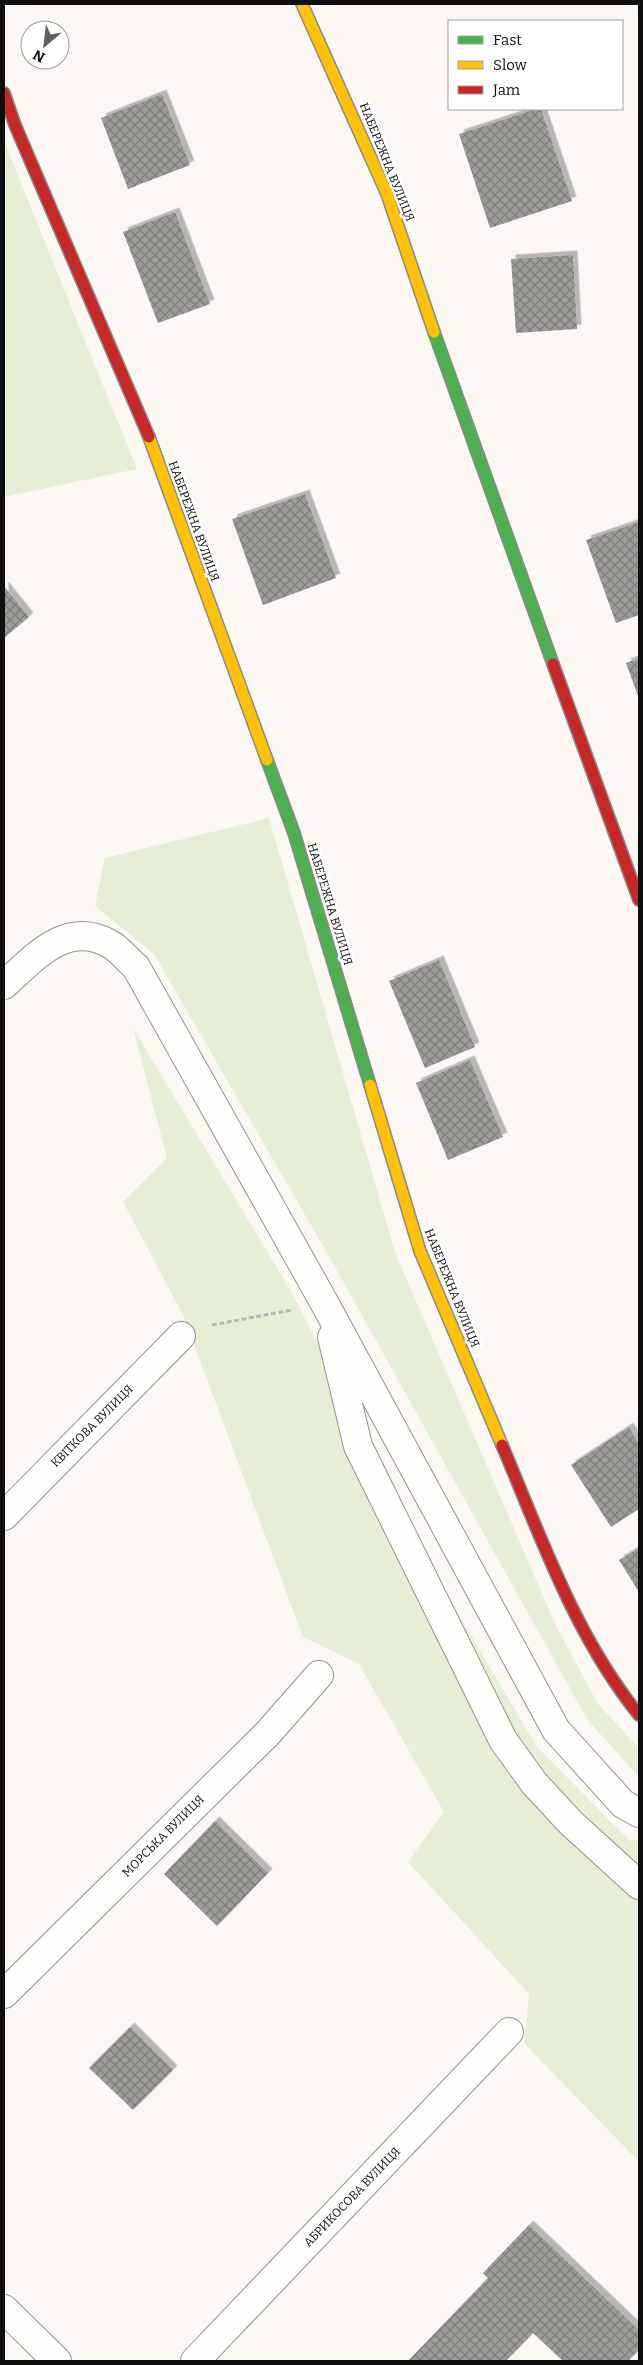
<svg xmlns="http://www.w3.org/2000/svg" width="643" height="2365" font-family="Bitter,serif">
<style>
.grass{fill:#e7eed6}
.building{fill:url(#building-cross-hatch);filter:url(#shadow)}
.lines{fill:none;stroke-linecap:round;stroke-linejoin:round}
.street-casing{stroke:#959392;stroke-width:30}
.fast-casing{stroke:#8b8a88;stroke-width:14}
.slow-casing{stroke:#8b8a88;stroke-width:14}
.jam-casing{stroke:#8b8a88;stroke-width:14}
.path{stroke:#b8b7b7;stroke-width:3;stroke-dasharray:5 2.5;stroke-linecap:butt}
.street{stroke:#fefefd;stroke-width:28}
.fast{stroke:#4caf50;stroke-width:11}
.slow{stroke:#ffc107;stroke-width:11}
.jam{stroke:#c62828;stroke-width:11}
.labels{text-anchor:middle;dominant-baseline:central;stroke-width:5;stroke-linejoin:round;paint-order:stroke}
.street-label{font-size:12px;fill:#0e0e0e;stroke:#fff}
</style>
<defs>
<pattern id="building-cross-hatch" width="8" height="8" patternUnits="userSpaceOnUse" patternTransform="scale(1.25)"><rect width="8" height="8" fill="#9e9c99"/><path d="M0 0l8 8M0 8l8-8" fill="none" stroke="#7f7e7b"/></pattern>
<filter id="shadow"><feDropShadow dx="4.5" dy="-4.5" stdDeviation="0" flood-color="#0004"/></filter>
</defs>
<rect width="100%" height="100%" fill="#fbf8f4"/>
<g class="grass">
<path d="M4 141 137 469 4 497Z"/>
<path d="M269 818 395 1252 556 1626 598 1704 639 1748V1777L587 1719 330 1258 154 954 95 906 105 858Z"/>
<path d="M133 1028 291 1291 435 1574 537 1747 630 1841 639 1840V2162L524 2043 529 1994 408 1862 444 1812 359 1664 303 1637 183 1315 123 1202 167 1158Z"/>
</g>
<g class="building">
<path d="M162 94 190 165 128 189 101 118Z"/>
<path d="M536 109H541L572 201 490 228 459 134Z"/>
<path d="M175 212 210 304 158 323 123 232Z"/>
<path d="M573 255 577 329 516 333 511 259Z"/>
<path d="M305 494 336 578 263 605 232 519Z"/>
<path d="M639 522V615L616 623 586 540Z"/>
<path d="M4 586 29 617 4 638Z"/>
<path d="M639 658V699L626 663Z"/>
<path d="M439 960 475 1047 425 1068 389 981Z"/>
<path d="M470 1060 503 1137 448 1160 416 1083Z"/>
<path d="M629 1427 639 1444V1509L611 1527 571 1465Z"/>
<path d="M639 1548V1592L619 1560Z"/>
<path d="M215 1821 268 1873 217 1926 164 1874Z"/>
<path d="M130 2027 173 2070 133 2110 89 2068Z"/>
<path d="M529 2225 639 2330V2350L628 2361H563L533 2333 506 2361H408L488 2278 483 2273Z"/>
</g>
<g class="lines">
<g class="street-casing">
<g id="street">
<path d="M4 985C34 958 67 919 110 944 119 949 128 960 136 967L325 1304 556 1730 623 1804 639 1813"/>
<path d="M332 1337 358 1446 503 1740 534 1783 571 1823 639 1885"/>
<path d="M4 1516 181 1336"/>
<path d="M4 1994 268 1733 319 1675"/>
<path d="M4 2309 57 2361"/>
<path d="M195 2361 509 2032"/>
</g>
</g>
<g class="fast-casing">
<g id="fast">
<path d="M434 332 553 664"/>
<path d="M267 760 294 833 370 1085"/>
</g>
</g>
<g class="slow-casing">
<g id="slow">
<path d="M302 4 387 194 434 332"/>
<path d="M149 437 267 760"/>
<path d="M370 1085 420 1251 502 1445"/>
</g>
</g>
<g class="jam-casing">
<g id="jam">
<path d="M4 93 15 125 149 437"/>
<path d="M553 664 639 900"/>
<path d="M502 1445C541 1537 575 1636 639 1715"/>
</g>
</g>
<path class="path" d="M212 1325 292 1310"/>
<use href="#street" class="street"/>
<use href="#fast" class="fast"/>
<use href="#slow" class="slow"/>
<use href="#jam" class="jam"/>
</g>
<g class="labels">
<g class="street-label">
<text transform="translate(387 162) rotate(68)">НАБЕРЕЖНА ВУЛИЦЯ</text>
<text transform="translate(194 521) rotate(70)">НАБЕРЕЖНА ВУЛИЦЯ</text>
<text transform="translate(330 904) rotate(73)">НАБЕРЕЖНА ВУЛИЦЯ</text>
<text transform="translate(452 1288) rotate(68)">НАБЕРЕЖНА ВУЛИЦЯ</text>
<text transform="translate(92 1426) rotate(-45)">КВІТКОВА ВУЛИЦЯ</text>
<text transform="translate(163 1836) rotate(-45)">МОРСЬКА ВУЛИЦЯ</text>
<text transform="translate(352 2197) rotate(-46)">АБРИКОСОВА ВУЛИЦЯ</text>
</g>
</g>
<rect width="643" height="2365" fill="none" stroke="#0e0e0e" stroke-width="10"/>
<rect x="448" y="20" width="175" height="90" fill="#ffffff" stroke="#9f9f9f"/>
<rect x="458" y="36" width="25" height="8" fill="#4caf50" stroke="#9f9f9f"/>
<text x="493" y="45" font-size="15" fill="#0e0e0e">Fast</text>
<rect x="458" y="61" width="25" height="8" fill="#ffc107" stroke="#9f9f9f"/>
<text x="493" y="70" font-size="15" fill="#0e0e0e">Slow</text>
<rect x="458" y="86" width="25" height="8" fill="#c62828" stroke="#9f9f9f"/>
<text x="493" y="95" font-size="15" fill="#0e0e0e">Jam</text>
<g transform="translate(45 45) rotate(208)"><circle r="24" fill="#ffffff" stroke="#9f9f9f"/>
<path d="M0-4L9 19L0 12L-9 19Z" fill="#61605e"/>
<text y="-8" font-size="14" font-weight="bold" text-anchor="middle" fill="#0e0e0e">N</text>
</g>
</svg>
